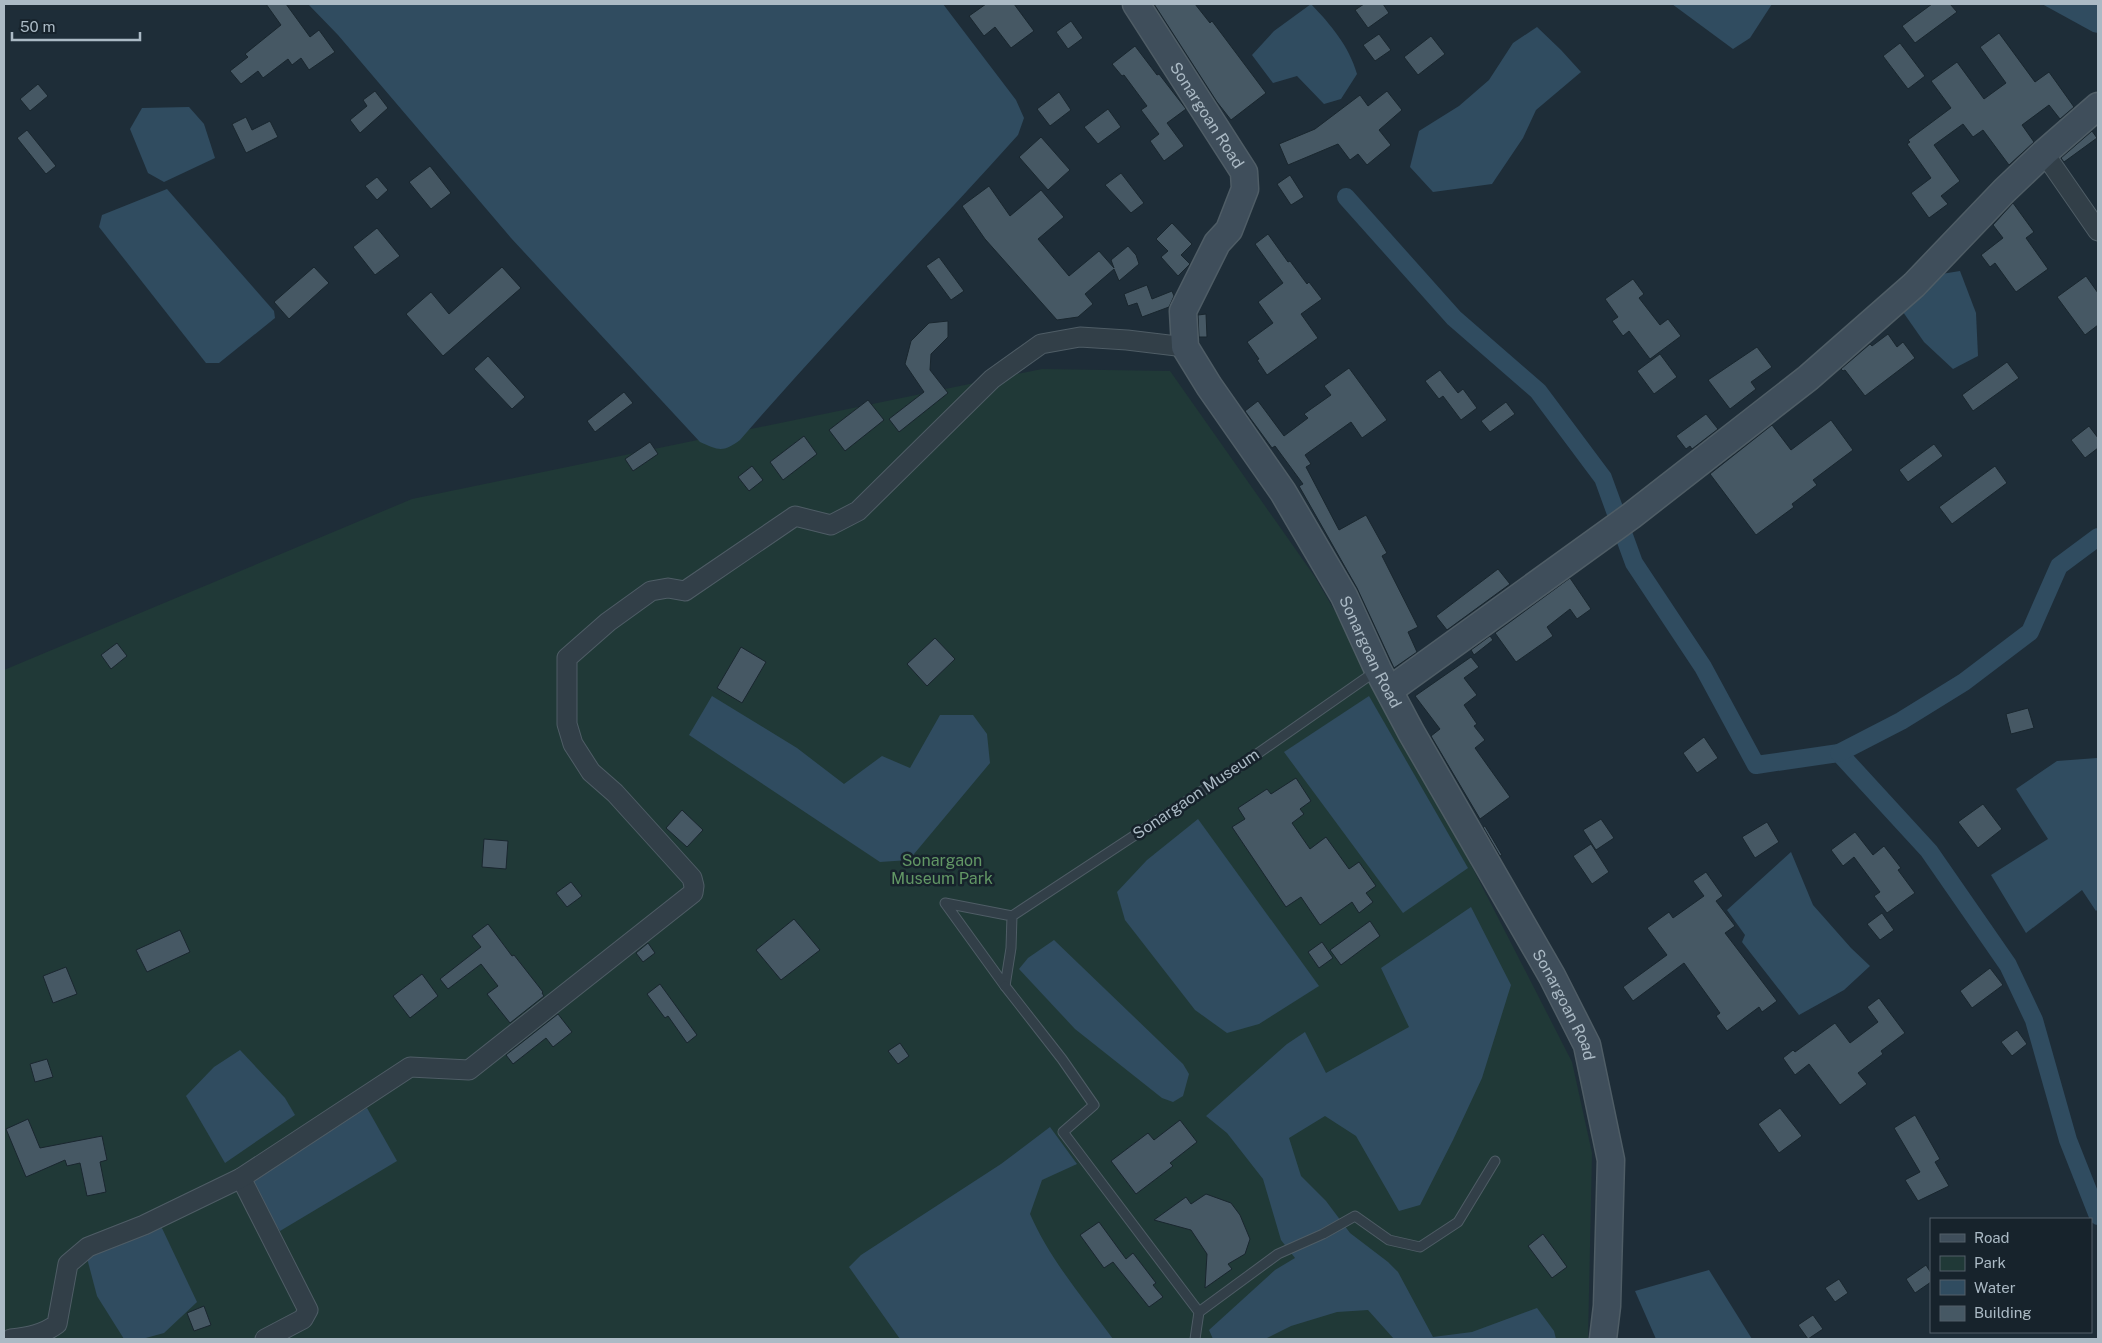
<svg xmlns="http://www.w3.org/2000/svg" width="2102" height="1343" font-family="'Public Sans',sans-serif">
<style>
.green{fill:#203937}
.water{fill:#304c60}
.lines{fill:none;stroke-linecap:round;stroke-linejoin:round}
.canal{stroke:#304c60;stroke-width:18}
.building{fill:#465864;stroke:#19262e}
.lane-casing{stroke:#4f5d66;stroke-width:11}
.street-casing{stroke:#4f5d66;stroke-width:21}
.secondary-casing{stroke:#4f5d66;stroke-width:29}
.lane{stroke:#323f48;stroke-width:9}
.street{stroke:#323f48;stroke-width:19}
.secondary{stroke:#3f4e5b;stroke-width:26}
.labels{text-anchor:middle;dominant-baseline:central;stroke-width:5;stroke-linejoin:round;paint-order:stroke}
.street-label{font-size:16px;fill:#abbac5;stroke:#17232c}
.park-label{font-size:16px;fill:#629765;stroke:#17232c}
</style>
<rect width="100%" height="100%" fill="#1e2d38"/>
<path class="green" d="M1042 369 1170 371 1315 577 1386 699 1572 1062 1592 1153 1588 1339H4V670L412 499Z"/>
<g class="water">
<path d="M308 4H943L1016 100 1024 118 1018 135C926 237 830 336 740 440 723 453 718 450 700 442L511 238 338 35Z"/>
<path d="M1311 4C1331 25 1349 46 1357 74L1341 99 1324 104 1297 76 1273 83 1252 55 1274 31Z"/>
<path d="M1672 4H1772L1750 38 1733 49Z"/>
<path d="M2042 4H2098V33L2093 32Z"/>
<path d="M1537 27 1561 50 1581 72 1536 110 1523 138 1492 184 1433 192 1410 167 1419 131 1459 106 1489 80 1513 43Z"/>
<path d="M189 107 204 124 215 158 164 182 148 173 130 129 142 108Z"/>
<path d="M167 189 274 311 275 318 219 363H206L99 227 102 215Z"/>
<path d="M1960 271 1976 313 1978 356 1953 369 1924 342 1903 312 1929 276Z"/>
<path d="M712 696 797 748 844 784 882 756 910 768 940 715H973L987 734 990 763 909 860 880 862 689 735Z"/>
<path d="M1369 696 1468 868 1403 913 1284 752Z"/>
<path d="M2097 758 2098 909 2096 911 2082 890 2026 933 1991 875 2048 839 2016 789 2057 761Z"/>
<path d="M1198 819 1319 986 1259 1024 1227 1033 1195 1010 1125 920 1117 892 1147 860Z"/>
<path d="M1791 852 1813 905 1851 948 1870 966 1844 990 1799 1015 1742 942 1745 935 1727 910Z"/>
<path d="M1471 907 1511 985 1482 1078 1453 1140 1420 1205 1399 1211 1356 1136 1325 1116 1289 1138 1301 1176 1326 1201 1350 1233 1388 1262 1398 1272 1433 1337 1472 1332 1537 1308 1554 1331 1556 1339H1394L1368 1310 1337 1312 1291 1326 1265 1339H1213L1209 1330 1275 1270 1295 1258 1281 1240 1263 1179 1227 1133 1206 1116 1287 1044 1305 1032 1326 1073 1409 1027 1381 968Z"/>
<path d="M1054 940 1183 1064 1189 1074 1183 1096 1173 1102 1162 1098 1075 1029 1019 969 1028 958Z"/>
<path d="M240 1050 285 1098 295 1115 225 1163 186 1096 214 1067Z"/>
<path d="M367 1108 397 1161 280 1231 247 1182 307 1142Z"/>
<path d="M1050 1127 1077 1164 1042 1180 1030 1214C1050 1260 1084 1299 1113 1339H900L849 1267 861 1255 1001 1164Z"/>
<path d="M160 1224 197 1302 164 1333 142 1339H124L97 1296 87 1258 122 1236Z"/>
<path d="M1709 1270 1752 1339H1656L1635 1291Z"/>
</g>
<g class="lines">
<g class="canal">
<path d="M1346 197 1454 318 1538 391 1603 478 1634 563 1703 667 1756 765 1839 753 1929 851 2008 965 2034 1020 2068 1140 2098 1216"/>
<path d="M1839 753 1901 721 1964 682 2030 632 2059 566 2098 537"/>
</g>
</g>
<g class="building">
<path d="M266 4H286L310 37 319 30 335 52 309 70 301 58 292 65 288 59 263 78 258 71 241 84 230 71 248 57 245 54 281 25Z"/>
<path d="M986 4H1014L1034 31 1011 48 995 27 984 36 969 16Z"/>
<path d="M1154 4H1195L1210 23 1212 21 1266 93 1231 120 1217 102Z"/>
<path d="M1364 4H1383L1389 13 1368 28 1355 10Z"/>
<path d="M1932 4H1950L1957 12 1915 43 1902 26Z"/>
<path d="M1071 21 1083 38 1068 49 1056 32Z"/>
<path d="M1999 33 2035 82 2049 72 2074 107 2060 119 2049 105 2022 125 2034 142 2009 165 1983 130 1973 137 1963 124 1934 145 1960 181 1941 196 1948 204 1929 218 1911 193 1931 178 1907 144 1910 142 1908 140 1951 108 1931 81 1957 62 1984 99 2006 83 1980 47Z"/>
<path d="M1379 34 1391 50 1375 61 1363 45Z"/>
<path d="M1431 36 1445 54 1418 75 1404 57Z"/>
<path d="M1900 43 1925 76 1908 89 1883 56Z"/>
<path d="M1135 46 1157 75 1159 74 1186 109 1167 123 1184 146 1164 161 1150 141 1159 134 1141 110 1147 106 1124 75 1122 76 1112 64Z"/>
<path d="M38 84 48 96 30 111 20 99Z"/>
<path d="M375 91 388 108 360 133 350 120 367 106 363 100Z"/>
<path d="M1387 91 1402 110 1379 130 1391 145 1367 165 1358 154 1350 160 1338 144 1288 165 1279 144 1315 129 1360 95 1368 106Z"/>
<path d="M1059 92 1071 110 1050 126 1037 109Z"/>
<path d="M1108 109 1121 127 1098 144 1084 127Z"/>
<path d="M246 117 252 130 270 121 278 137 246 153 232 124Z"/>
<path d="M27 130 56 166 46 174 17 138Z"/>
<path d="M2092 131 2097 138 2064 162 2061 158Z"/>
<path d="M1041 137 1070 170 1048 190 1019 157Z"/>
<path d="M430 166 451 193 431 209 409 182Z"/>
<path d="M1121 173 1144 203 1131 213 1105 185Z"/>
<path d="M1290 175 1304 197 1291 205 1277 184Z"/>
<path d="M377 177 388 190 377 200 365 186Z"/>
<path d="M989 186 1010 216 1041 190 1064 217 1038 239 1069 276 1099 251 1114 268 1111 260 1128 246 1136 255 1139 264 1119 281 1114 269 1085 294 1093 304 1078 317 1057 320 985 239 962 206Z"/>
<path d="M2013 203 2034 232 2026 238 2048 269 2016 292 1995 263 1990 267 1981 255 2003 238 1993 225Z"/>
<path d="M1172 223 1192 244 1181 255 1190 264 1178 276 1161 257 1168 251 1156 239Z"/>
<path d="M377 228 400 256 375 275 353 247Z"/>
<path d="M1268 234 1288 262 1290 261 1307 284 1309 282 1322 299 1301 314 1318 338 1267 375 1257 360 1259 359 1247 342 1273 323 1258 302 1283 283 1255 244Z"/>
<path d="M939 257 964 291 951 300 926 266Z"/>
<path d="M314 267 329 283 289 319 274 302Z"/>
<path d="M502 267 521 288 443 356 406 314 431 292 449 314Z"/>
<path d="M2086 276 2098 293V325L2085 335 2057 297Z"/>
<path d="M1633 279 1644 294 1639 298 1660 325 1668 319 1681 336 1650 359 1629 331 1623 336 1612 321 1618 317 1605 299Z"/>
<path d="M1147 285 1152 299 1172 291 1174 296 1169 307 1142 317 1137 303 1128 306 1124 294Z"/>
<path d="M1206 314 1207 337H1199L1198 315Z"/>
<path d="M948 321V337L931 354 930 370 948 393 899 432 889 419 924 392 905 364 911 341 929 323Z"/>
<path d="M1888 334 1897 347 1903 342 1915 358 1865 396 1845 370 1843 371 1841 369 1870 344 1872 346Z"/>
<path d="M1757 347 1772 367 1751 382 1756 389 1730 409 1708 380Z"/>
<path d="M1660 354 1677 377 1654 394 1637 371Z"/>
<path d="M488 356 525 397 512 409 474 369Z"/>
<path d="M2007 362 2019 378 1973 411 1962 395Z"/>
<path d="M1349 368 1387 420 1362 438 1351 422 1305 455 1311 464 1306 467 1339 530 1366 515 1387 553 1382 556 1418 627 1408 632 1417 652 1394 668 1357 588 1299 486 1303 484 1275 446 1272 448 1245 411 1258 401 1284 436 1308 418 1304 414 1331 395 1324 386Z"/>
<path d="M1440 370 1458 393 1463 389 1477 408 1461 420 1443 396 1439 399 1425 381Z"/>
<path d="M624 392 633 403 595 432 587 421Z"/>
<path d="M868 400 884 420 845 451 829 430Z"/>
<path d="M1506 402 1515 414 1490 432 1481 421Z"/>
<path d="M1706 414 1718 429 1692 449 1690 446 1686 449 1676 436Z"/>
<path d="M1831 420 1853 450 1813 480 1817 485 1792 504 1794 507 1756 535 1710 474 1772 425 1791 450Z"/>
<path d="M2089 426 2098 438V448L2085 458 2071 440Z"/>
<path d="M804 436 817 454 783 480 770 462Z"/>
<path d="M650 442 658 454 633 471 625 459Z"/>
<path d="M1934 444 1943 456 1908 482 1899 470Z"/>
<path d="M752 466 763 480 749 491 738 477Z"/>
<path d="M1995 466 2007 483 1952 524 1939 507Z"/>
<path d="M1498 569 1510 584 1447 630 1436 616Z"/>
<path d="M1570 578 1591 609 1577 619 1570 609 1547 627 1553 636 1516 662 1495 633Z"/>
<path d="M1490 636 1493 640 1474 655 1471 650Z"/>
<path d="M935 638 955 659 927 686 907 664Z"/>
<path d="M117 643 127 656 111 669 101 655Z"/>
<path d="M741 647 766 662 742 703 717 688Z"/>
<path d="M1471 657 1479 667 1464 678 1477 695 1464 705 1477 724 1474 726 1485 740 1475 748 1510 797 1480 819 1431 736 1440 729 1415 696Z"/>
<path d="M2028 708 2034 728 2011 734 2006 714Z"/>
<path d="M1704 737 1718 758 1697 773 1683 753Z"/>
<path d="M1296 778 1311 801 1300 809 1304 814 1292 823 1310 849 1326 837 1349 869 1359 862 1376 886 1366 893 1373 902 1359 913 1352 902 1320 925 1301 897 1286 907 1232 827 1245 819 1238 808 1267 789 1271 794Z"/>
<path d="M1983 804 2002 829 1978 848 1958 822Z"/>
<path d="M682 810 703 830 687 847 666 828Z"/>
<path d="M1601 819 1614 838 1596 850 1583 830Z"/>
<path d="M1767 822 1779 842 1755 858 1742 837Z"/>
<path d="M1485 826 1502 855 1500 856 1483 827Z"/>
<path d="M1855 832 1873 855 1884 846 1901 868 1898 870 1915 893 1887 913 1874 896 1880 892 1854 857 1843 866 1831 850Z"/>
<path d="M484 839 508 841 506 869 482 867Z"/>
<path d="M1591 844 1609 872 1592 884 1573 856Z"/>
<path d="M1706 872 1723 896 1716 901 1735 926 1725 933 1777 1001 1762 1012 1759 1007 1727 1031 1716 1016 1720 1013 1684 963 1633 1001 1623 987 1667 955 1647 928 1669 912 1673 918 1704 896 1693 881Z"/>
<path d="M571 882 582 896 567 907 556 893Z"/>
<path d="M1882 913 1894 930 1880 940 1867 924Z"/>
<path d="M794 919 820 950 781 980 756 950Z"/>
<path d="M1370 921 1380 936 1341 965 1330 950Z"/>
<path d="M488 924 512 956 514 955 543 992 542 993 544 996 510 1023 487 994 498 986 481 964 448 989 440 979 481 947 472 936Z"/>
<path d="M180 930 190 952 147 972 136 950Z"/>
<path d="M1322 942 1333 958 1319 968 1308 952Z"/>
<path d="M648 943 655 953 643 962 636 953Z"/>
<path d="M66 967 77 994 53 1003 43 976Z"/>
<path d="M1990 968 2003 985 1972 1008 1960 991Z"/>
<path d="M422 974 438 996 410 1018 393 996Z"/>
<path d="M660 984 697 1035 687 1043 668 1016 665 1018 647 994Z"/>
<path d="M1879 998 1905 1033 1881 1051 1883 1054 1858 1073 1867 1084 1840 1105 1809 1064 1795 1075 1783 1058 1793 1050 1795 1052 1835 1023 1850 1043 1878 1022 1867 1007Z"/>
<path d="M558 1014 572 1032 553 1047 546 1038 513 1064 506 1055Z"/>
<path d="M2017 1030 2027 1044 2012 1056 2001 1042Z"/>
<path d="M900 1043 909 1056 898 1064 888 1051Z"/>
<path d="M47 1059 53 1077 35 1082 30 1064Z"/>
<path d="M1780 1108 1802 1136 1779 1153 1758 1124Z"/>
<path d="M1915 1115 1940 1159 1935 1162 1949 1186 1918 1201 1905 1180 1920 1172 1894 1128Z"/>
<path d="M28 1119 40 1148 102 1136 107 1160 100 1162 106 1192 87 1196 80 1163 67 1166 65 1160 26 1177 6 1129Z"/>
<path d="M1180 1120 1197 1142 1170 1163 1173 1166 1136 1194 1111 1161 1148 1133 1154 1140Z"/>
<path d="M1206 1194 1231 1203 1240 1215 1250 1239 1245 1254 1228 1264 1232 1269 1205 1288 1207 1254 1191 1230 1154 1220 1186 1197 1191 1204Z"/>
<path d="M1099 1222 1126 1259 1133 1253 1156 1283 1153 1285 1163 1297 1149 1307 1113 1262 1104 1268 1080 1235Z"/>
<path d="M1543 1234 1567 1267 1552 1278 1528 1246Z"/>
<path d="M1926 1265 1931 1273V1282L1915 1293 1906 1279Z"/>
<path d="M1839 1279 1848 1293 1835 1302 1825 1288Z"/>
<path d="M204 1306 211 1325 194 1331 187 1313Z"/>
<path d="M1813 1315 1823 1329 1808 1339 1798 1325Z"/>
</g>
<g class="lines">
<g class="lane-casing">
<g id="lane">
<path d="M1012 916 945 903 1005 986 1011 948 1012 916 1237 768 1376 671"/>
<path d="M1005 986 1062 1059 1094 1105 1063 1132 1199 1312 1195 1339"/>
<path d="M1199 1312 1278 1254 1323 1234 1355 1216 1389 1240 1420 1247 1458 1222 1495 1161"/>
</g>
</g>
<g class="street-casing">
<g id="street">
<path d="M2044 153 2098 231"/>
<path d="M241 1178 308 1310 303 1319 265 1339"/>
<path d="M11 1339C28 1337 44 1334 57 1324L68 1264 88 1247 144 1225 241 1178 410 1067 469 1070 693 893 694 886 692 878 615 793 591 772 573 744 567 724V658L608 622 651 591 668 588 685 591 795 516 831 525 858 511 992 379 1041 344 1080 337 1127 340 1185 347"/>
</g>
</g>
<g class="secondary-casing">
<g id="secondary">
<path id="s1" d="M1136 4 1244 172 1245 189 1229 230 1217 243 1183 311 1185 347 1209 386 1283 492 1344 596 1378 670 1411 732 1552 976 1587 1045 1611 1160 1607 1306 1603 1339"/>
<path d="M1390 690 1631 516 1808 378 1914 285 2004 191 2044 153 2098 106"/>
</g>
</g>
<use href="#lane" class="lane"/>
<use href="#street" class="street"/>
<use href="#secondary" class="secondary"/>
</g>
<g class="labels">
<g class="street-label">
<text stroke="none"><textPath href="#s1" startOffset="132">Sonargoan Road</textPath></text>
<text stroke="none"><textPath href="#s1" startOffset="748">Sonargoan Road</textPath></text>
<text transform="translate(1196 794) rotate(-34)">Sonargaon Museum</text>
<text stroke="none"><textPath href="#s1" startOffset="1151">Sonargoan Road</textPath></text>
</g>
<g class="park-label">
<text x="942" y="860">Sonargaon<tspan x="942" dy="18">Museum Park</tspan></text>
</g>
</g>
<rect width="2102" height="1343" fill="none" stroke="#abbac5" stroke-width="10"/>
<rect x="1930" y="1218" width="162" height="115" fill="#17232c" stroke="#525f69"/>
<rect x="1940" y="1234" width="25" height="8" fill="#3f4e5b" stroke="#525f69"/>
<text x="1974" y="1243" font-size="15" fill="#abbac5">Road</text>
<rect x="1940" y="1256" width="25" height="15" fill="#203937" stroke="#525f69"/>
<text x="1974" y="1268" font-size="15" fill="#abbac5">Park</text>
<rect x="1940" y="1280" width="25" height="15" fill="#304c60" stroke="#525f69"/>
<text x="1974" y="1293" font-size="15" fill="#abbac5">Water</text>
<rect x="1940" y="1306" width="25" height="15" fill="#465864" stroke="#525f69"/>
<text x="1974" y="1318" font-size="15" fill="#abbac5">Building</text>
<path d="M12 32v8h128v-8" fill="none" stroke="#abbac5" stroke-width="2.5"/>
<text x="20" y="32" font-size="15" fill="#abbac5" stroke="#17232c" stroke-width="4" paint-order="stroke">50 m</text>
</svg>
